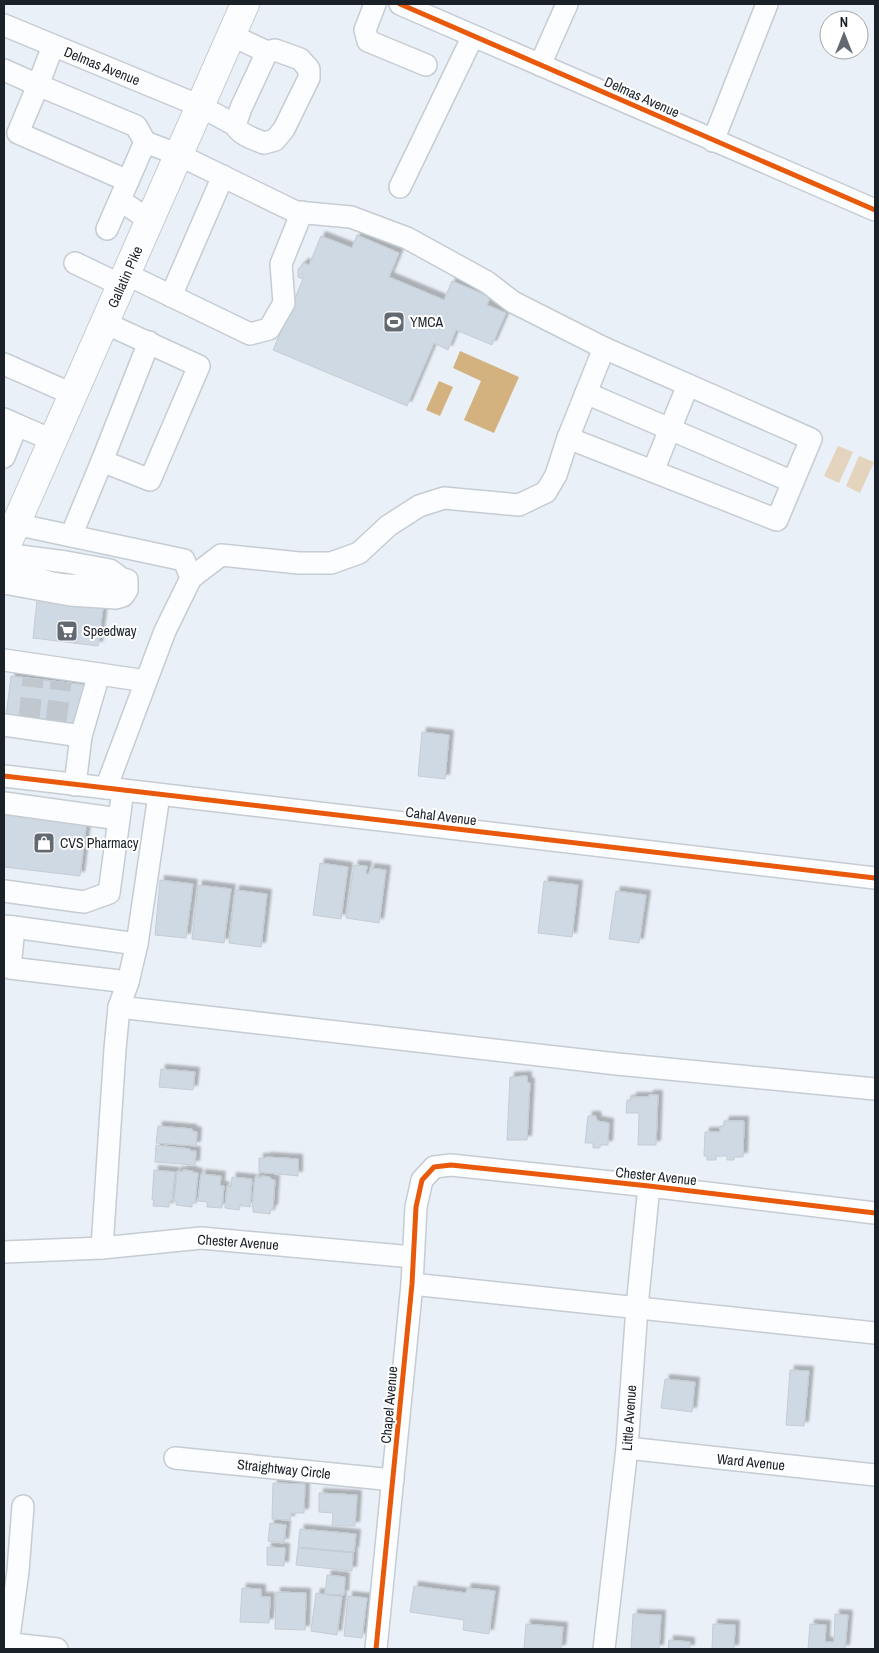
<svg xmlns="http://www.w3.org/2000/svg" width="879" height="1653" font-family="'Archivo Narrow',sans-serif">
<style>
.green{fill:#e4d4be}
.water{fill:#d4b27f}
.building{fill:#cfd9e4;stroke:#c5ccd3;filter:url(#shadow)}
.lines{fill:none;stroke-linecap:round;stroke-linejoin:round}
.minor-tunnel{stroke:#c0c7ce;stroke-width:21;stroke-dasharray:21 11;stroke-linecap:butt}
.minor-casing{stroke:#c5ccd3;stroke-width:24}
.major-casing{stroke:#c5ccd3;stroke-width:30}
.minor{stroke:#fcfdfe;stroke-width:21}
.major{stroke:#fcfdfe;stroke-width:28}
.cycleway-casing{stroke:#fff;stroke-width:8}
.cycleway{stroke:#e8590c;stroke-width:5}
.labels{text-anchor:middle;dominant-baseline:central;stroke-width:4;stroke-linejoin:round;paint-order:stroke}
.street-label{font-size:14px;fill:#1a2129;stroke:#fff}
.poi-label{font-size:14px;fill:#1a2129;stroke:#fff;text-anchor:start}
</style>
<defs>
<filter id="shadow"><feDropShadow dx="4.5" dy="-4.5" stdDeviation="1" flood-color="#0004"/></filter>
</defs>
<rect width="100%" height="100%" fill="#e9f0f7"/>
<g class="green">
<path d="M838 446 853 452 839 483 824 476Z"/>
<path d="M859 456 874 462 860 493 846 486Z"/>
</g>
<g class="water">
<path d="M460 351 519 377 494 433 464 420 481 381 453 368Z"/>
<path d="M439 381 453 387 440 416 426 410Z"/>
</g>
<g class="building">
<path d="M357 235 399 253 389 277 444 300 452 281 490 297 487 305 506 313 492 345 456 330 448 350 434 343 407 406 273 350 303 279 298 277V269L304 263 309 265 321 236 352 248Z"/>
<path d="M37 600 103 608 98 646 33 638Z"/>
<path d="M11 676 85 685 80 725 6 716Z"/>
<path d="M422 732 449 735 445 779 418 776Z"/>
<path d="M4 809 87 819 80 876 4 867Z"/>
<path d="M320 863 348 867 341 919 313 915Z"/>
<path d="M354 865 367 866 366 874H369L370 868 386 870 379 923 346 918Z"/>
<path d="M160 880 193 884 186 938 155 935Z"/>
<path d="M544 881 578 885 572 937 538 933Z"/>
<path d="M198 885 231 889 224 943 192 939Z"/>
<path d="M235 890 267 894 261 947 229 943Z"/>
<path d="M616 891 646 895 639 943 609 939Z"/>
<path d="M161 1069 195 1072 193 1090 159 1087Z"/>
<path d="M527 1076V1082L530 1083 527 1140H507L510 1077Z"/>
<path d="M649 1095H658L656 1145H638L639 1113H626L627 1100H632V1097H649Z"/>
<path d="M588 1116H596L597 1121 609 1123 608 1145H600V1148H593V1143H585Z"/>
<path d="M725 1121H744L743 1157H734V1160H727V1156H716V1160H707V1156H704L705 1132H720V1126H724Z"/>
<path d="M158 1126 192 1129V1131L197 1132 196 1146 156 1143Z"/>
<path d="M156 1145 190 1149V1151H196L195 1165 155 1162Z"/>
<path d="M266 1157 298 1159V1176L259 1172V1158H266Z"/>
<path d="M154 1170 175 1172 172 1201H169V1207L153 1206 154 1200H152Z"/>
<path d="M183 1170 193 1171 192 1172 198 1173 195 1203H192V1207L176 1205V1201H174L177 1171 183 1172Z"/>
<path d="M201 1174 221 1176 220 1186H224L222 1208 207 1207V1202L198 1201Z"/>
<path d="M261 1176 270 1177V1179L275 1180 273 1209H271L270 1214 253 1212V1207H252L255 1177 261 1178Z"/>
<path d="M232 1177 252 1179 250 1207 240 1205 239 1210 225 1208 227 1186 231 1187Z"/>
<path d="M790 1370 809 1371 804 1426 786 1425Z"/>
<path d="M665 1379 695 1382 692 1412 661 1408Z"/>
<path d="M273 1483 305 1484 304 1513H291L290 1520 272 1519Z"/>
<path d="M319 1493 357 1495 355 1526H332L333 1513 319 1512Z"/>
<path d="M270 1523 286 1525 284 1543 268 1541Z"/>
<path d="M300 1529 356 1534 354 1552 298 1547Z"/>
<path d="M267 1547 285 1548 284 1566 267 1565Z"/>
<path d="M298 1548 353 1553 352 1571 296 1565Z"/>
<path d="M327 1575 345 1577 344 1595 325 1594Z"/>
<path d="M414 1586 466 1593 467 1588 495 1591 489 1634 463 1630 464 1620 410 1612Z"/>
<path d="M242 1588 261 1589V1597H270L269 1623 240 1622Z"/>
<path d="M276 1592 306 1593 305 1630 275 1629Z"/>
<path d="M316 1593 342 1597 337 1635 311 1631Z"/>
<path d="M348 1596 367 1598 362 1638 344 1636Z"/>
<path d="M633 1614 661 1615 659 1649H631Z"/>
<path d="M835 1614 848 1615 845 1649H808L810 1624 826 1625 825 1642H834Z"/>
<path d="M526 1624 563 1627 561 1649H524Z"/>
<path d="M713 1624 735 1625 734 1649H712Z"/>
<path d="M669 1640 690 1642V1649H668Z"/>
</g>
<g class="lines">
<g class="minor-tunnel">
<path d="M29 719 33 679"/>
<path d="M56 722 61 682"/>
</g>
<g class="minor-casing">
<g id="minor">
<path d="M375 4 365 30 368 41 426 65"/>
<path d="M400 4 875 210"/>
<path d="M4 25 200 106 235 125"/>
<path d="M231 35 267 52"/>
<path d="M53 46 38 85 136 126 145 142 107 229"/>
<path d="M275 50 300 59 309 69V78L284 129 275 140 264 143C254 139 240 135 235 125L241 108 267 52Z"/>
<path d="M540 65 567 4"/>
<path d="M4 70 38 85 18 133 128 181"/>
<path d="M713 141 767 4"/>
<path d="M400 187 473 36"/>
<path d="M120 200 150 221"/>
<path d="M75 263 121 285"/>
<path d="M126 274 250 334 269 329 284 303 281 264 302 212"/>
<path d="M171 296 223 176"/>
<path d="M4 364 72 394"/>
<path d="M586 393 793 482"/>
<path d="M4 419 17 425 4 457"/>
<path d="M17 425 52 440"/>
<path d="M568 438 604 348"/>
<path d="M102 461 149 342"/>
<path d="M653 471 688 385"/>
<path d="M15 524 184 560 191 578"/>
<path d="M71 536 102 461 150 480 199 366 105 323"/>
<path d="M4 554 66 562 110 570 117 575"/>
<path d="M4 568C27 574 51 587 76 585 93 584 110 574 127 580V590L123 596 116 598 70 595 4 583"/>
<path d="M4 660 99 674 81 736"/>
<path d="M99 674 146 681"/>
<path d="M4 725 81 736 75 785"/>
<path d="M4 776 875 878"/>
<path d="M106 788 165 631 191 578 221 555 299 563H331L359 553 388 526 419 506 444 498 519 505 546 492 556 475 568 438 777 520 811 439 604 348 513 302 487 282 407 238 351 217 296 212 179 155 145 142"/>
<path d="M4 803 119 819"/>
<path d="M4 891 84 902 109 893 123 790"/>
<path d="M4 926 14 927 10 968 128 982"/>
<path d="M14 927 137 944"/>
<path d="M119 1007 617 1064 875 1089"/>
<path d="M102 1248 115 1049 119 1007 128 982 137 944 159 795"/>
<path d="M4 1252 102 1248 201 1238 413 1257"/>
<path d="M412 1284 875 1333"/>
<path d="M627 1448 875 1475"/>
<path d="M175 1458 393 1480"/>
<path d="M4 1643 57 1649"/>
<path d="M8 1644 18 1571 23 1506"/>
<path d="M376 1649 412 1284 416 1207 422 1180 434 1167 451 1165 649 1186 875 1213"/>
<path d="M604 1649 627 1448 637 1307 649 1186"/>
</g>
</g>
<g class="major-casing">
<path id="major" d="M4 551 245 4"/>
</g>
<use href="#minor" class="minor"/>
<use href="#major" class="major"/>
<g class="cycleway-casing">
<g id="cycleway">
<path d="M400 4 875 210"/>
<path d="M4 776 875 878"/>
<path d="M376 1649 412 1284 416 1207 422 1180 434 1167 451 1165 649 1186 875 1213"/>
</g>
</g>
<use href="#cycleway" class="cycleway"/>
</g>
<defs>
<g id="stadium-square" transform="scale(1.125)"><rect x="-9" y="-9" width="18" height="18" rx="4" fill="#626971" stroke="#fff"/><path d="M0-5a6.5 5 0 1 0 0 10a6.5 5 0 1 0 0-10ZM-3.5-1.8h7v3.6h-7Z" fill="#fff"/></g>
<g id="supermarket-square" transform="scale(1.125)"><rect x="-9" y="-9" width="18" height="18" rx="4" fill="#626971" stroke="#fff"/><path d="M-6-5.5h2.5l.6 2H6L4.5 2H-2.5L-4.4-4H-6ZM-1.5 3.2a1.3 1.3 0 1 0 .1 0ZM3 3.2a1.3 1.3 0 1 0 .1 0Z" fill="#fff"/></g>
<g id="shop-square" transform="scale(1.125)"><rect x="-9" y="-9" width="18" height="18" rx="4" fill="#626971" stroke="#fff"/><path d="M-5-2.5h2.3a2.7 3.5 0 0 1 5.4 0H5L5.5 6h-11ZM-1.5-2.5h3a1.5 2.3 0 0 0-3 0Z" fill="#fff"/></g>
</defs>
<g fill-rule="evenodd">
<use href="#stadium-square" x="394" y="322"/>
<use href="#supermarket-square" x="67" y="631"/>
<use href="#shop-square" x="44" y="843"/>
</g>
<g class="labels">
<g class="street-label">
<text transform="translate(102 66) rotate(22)">Delmas Avenue</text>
<text transform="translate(642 97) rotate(24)">Delmas Avenue</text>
<text transform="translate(125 277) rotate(-66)">Gallatin Pike</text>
<text transform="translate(441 816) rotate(7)">Cahal Avenue</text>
<text transform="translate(656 1176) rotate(6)">Chester Avenue</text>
<text transform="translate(238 1242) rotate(4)">Chester Avenue</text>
<text transform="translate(389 1405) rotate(-85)">Chapel Avenue</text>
<text transform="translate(629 1418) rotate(-86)">Little Avenue</text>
<text transform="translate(751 1462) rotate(6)">Ward Avenue</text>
<text transform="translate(284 1469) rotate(6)">Straightway Circle</text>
</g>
<g class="poi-label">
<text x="410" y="322">YMCA</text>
<text x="83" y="631">Speedway</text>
<text x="60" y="843">CVS Pharmacy</text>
</g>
</g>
<rect width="879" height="1653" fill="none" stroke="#1a2129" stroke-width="10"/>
<g transform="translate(844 35)"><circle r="24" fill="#ffffff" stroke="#a3a6a9"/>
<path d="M0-4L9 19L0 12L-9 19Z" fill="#626971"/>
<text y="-8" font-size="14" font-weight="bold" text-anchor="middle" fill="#1a2129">N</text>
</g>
</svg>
